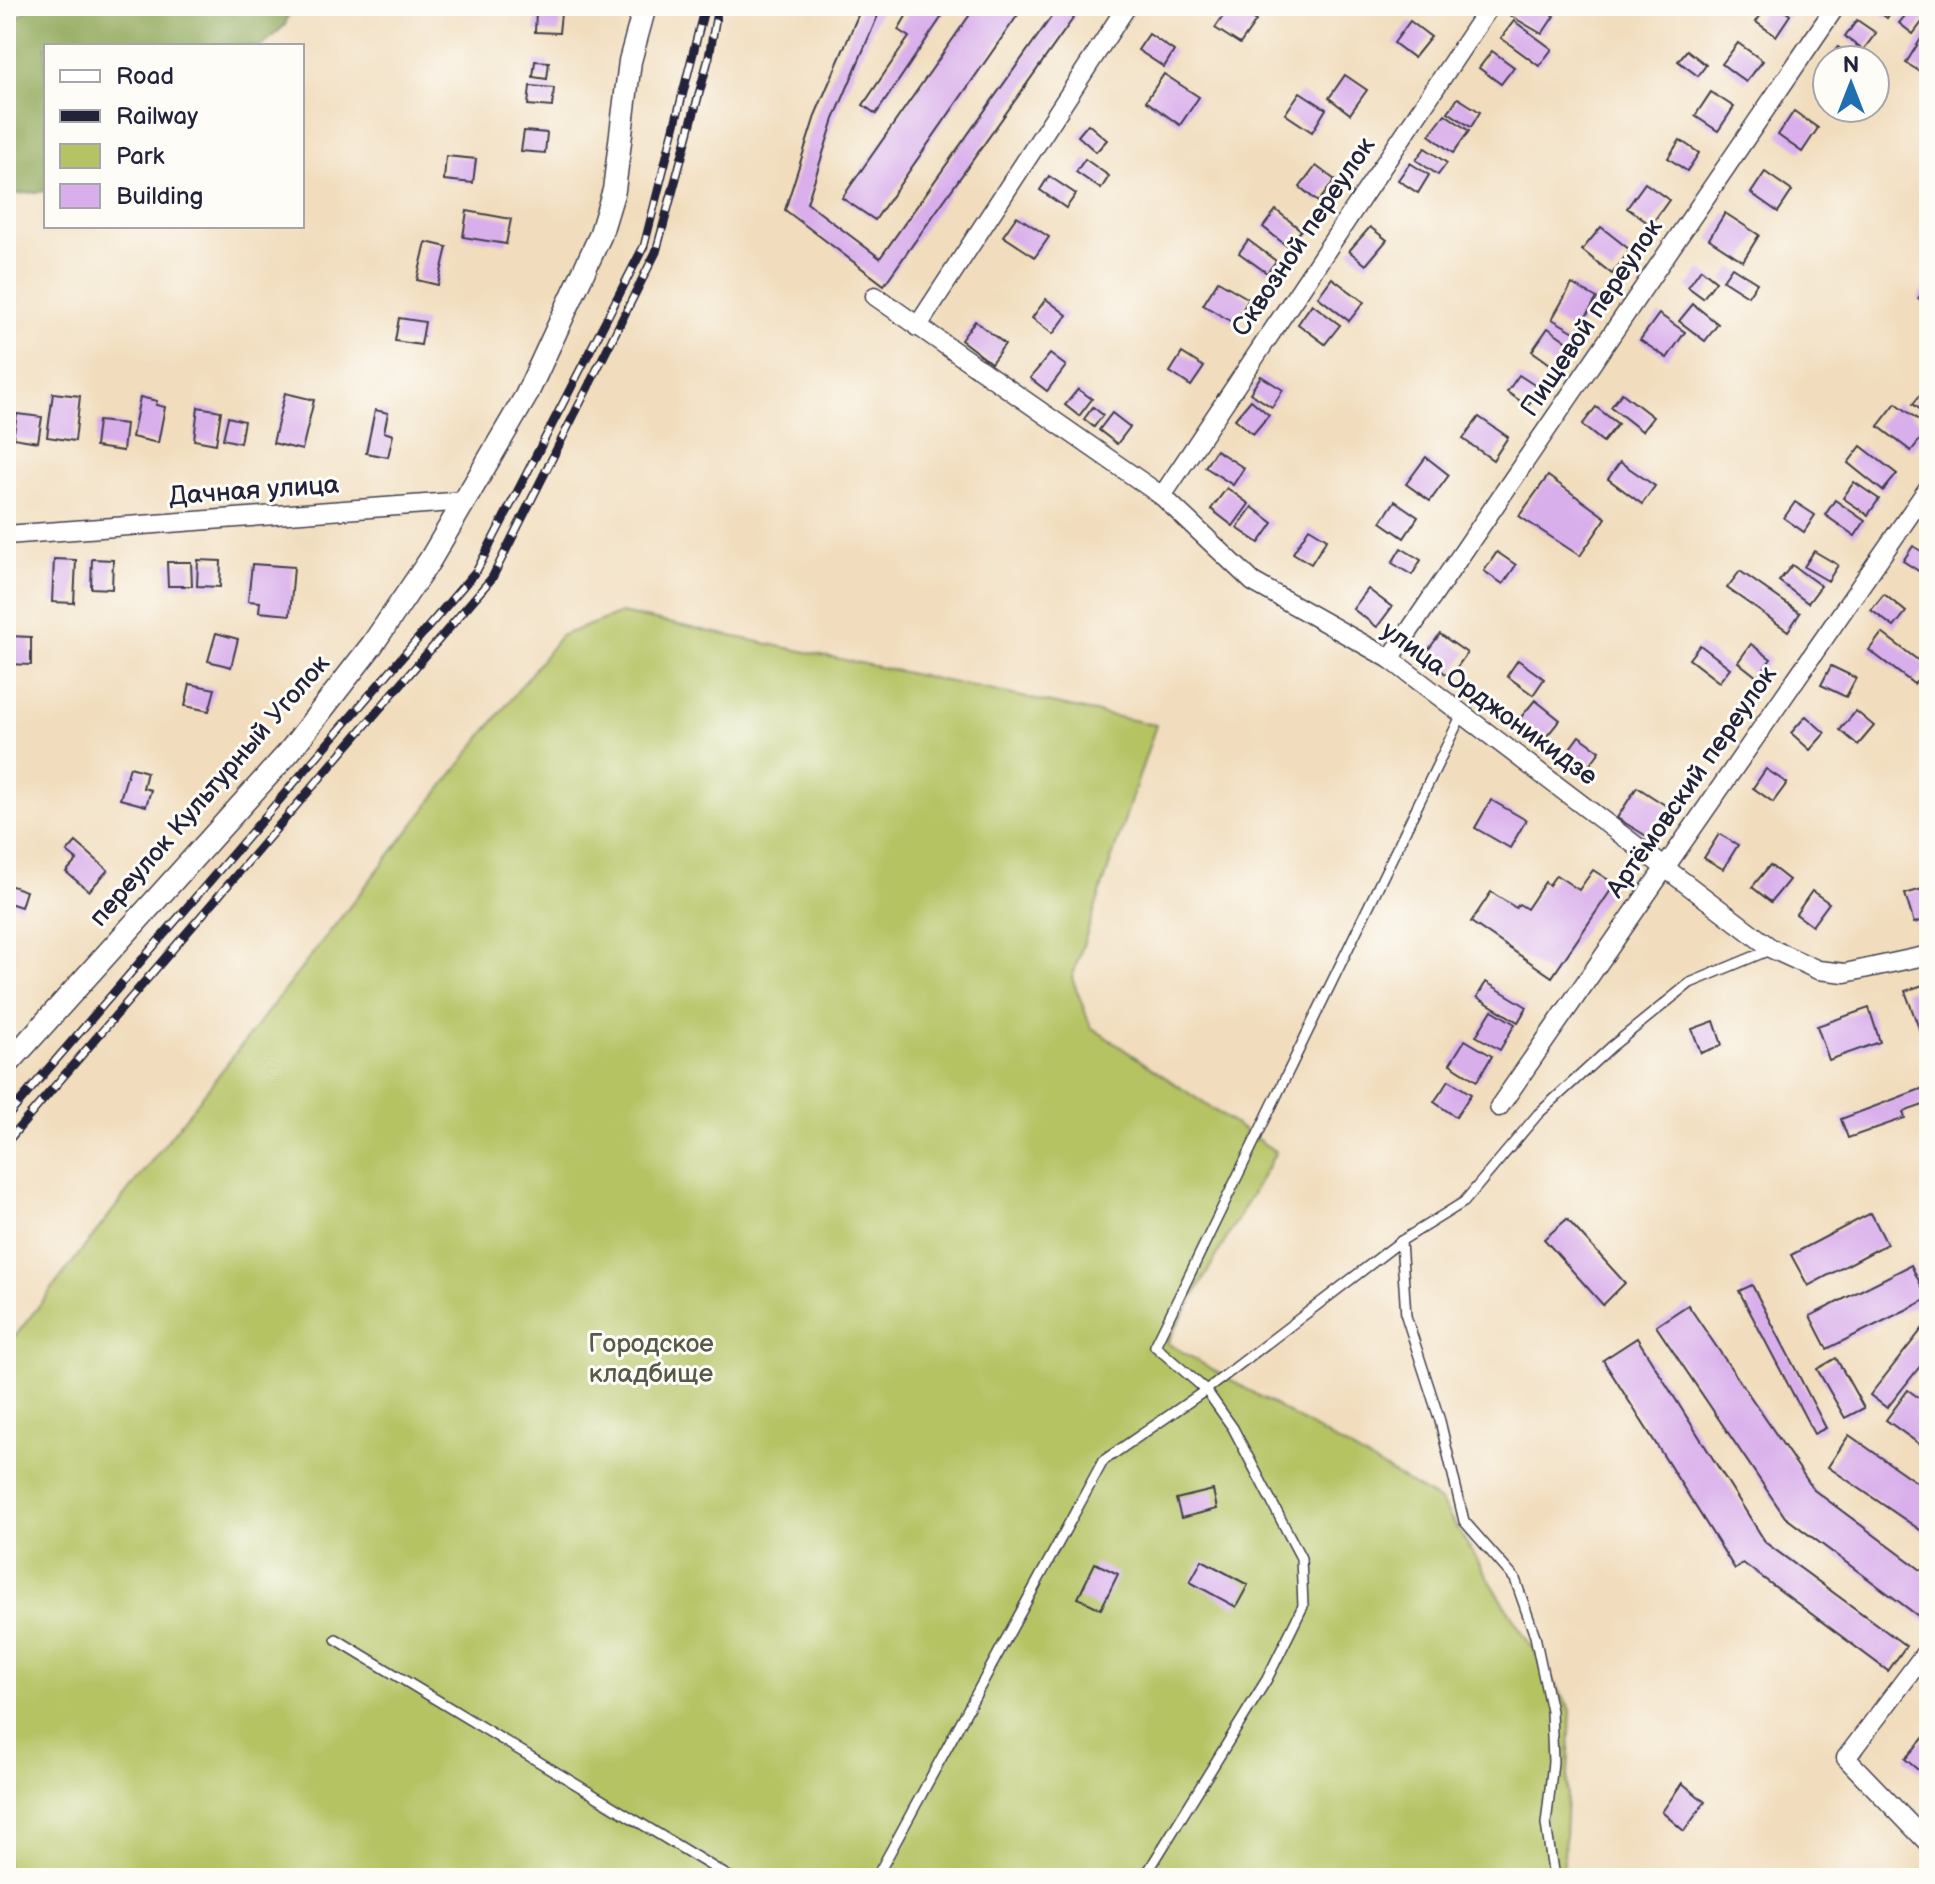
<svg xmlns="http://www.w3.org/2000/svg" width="1935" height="1884" font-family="'Balsamiq Sans',sans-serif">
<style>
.green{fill:#b6c364;stroke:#6c7250;stroke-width:2}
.forest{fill:#90a95a;stroke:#59664a;stroke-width:2}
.building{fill:#d9afeb}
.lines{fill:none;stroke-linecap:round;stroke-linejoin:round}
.service-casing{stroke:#413e4e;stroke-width:12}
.minor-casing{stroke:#413e4e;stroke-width:21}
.tertiary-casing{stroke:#413e4e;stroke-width:25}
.service{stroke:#fff;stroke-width:9}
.minor{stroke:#fff;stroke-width:18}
.tertiary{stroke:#fff;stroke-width:22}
.rail-casing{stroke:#22223b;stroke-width:9}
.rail{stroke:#fdfcf7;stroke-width:6;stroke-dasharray:18;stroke-linecap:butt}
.labels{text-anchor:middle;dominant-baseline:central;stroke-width:6;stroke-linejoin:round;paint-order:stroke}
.street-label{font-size:26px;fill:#22223b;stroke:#fdfcf7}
.park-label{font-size:26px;fill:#565a49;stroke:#fdfcf7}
</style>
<rect width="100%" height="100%" fill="#fdfcf7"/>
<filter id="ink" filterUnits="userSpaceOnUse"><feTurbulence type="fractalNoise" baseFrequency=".0125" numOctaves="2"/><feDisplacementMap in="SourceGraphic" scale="16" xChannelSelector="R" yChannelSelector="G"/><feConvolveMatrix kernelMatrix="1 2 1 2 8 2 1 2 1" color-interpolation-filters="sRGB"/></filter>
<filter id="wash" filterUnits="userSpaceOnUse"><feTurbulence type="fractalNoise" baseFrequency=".006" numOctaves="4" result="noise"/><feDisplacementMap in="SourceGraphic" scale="32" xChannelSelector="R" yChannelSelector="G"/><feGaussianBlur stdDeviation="1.8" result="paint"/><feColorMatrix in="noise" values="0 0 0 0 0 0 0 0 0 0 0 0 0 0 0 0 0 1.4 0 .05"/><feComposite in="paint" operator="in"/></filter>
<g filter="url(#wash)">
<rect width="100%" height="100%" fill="#f1ddbd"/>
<path class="green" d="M621 613 1156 725 1072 978 1091 1027 1276 1152 1167 1343 1440 1501 1571 1710 1563 1878H6V1348L560 636Z"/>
<path class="forest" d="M31 6H291L285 25 262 46H46V191L6 195V27Z"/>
<g id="blocks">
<g class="building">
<path d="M862 6H882L834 119 807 203 880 258 1059 6H1082L884 285 785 210 816 113Z"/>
<path d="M912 6H949L876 114 863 105 909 37 898 30Z"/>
<path d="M976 6H1024L875 220 842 198Z"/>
<path d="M1230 6 1256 21 1240 44 1215 28Z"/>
<path d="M1517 6H1538L1554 16 1542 34 1511 16Z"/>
<path d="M1767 6H1778L1790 15 1776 36 1756 22Z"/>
<path d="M1871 6H1895L1887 18Z"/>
<path d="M1913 6H1919L1929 13 1913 34 1899 23Z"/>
<path d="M536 12 561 13 559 33 535 32Z"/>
<path d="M1857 20 1876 33 1863 50 1845 37Z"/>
<path d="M1410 21 1431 37 1414 58 1394 43Z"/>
<path d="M1514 21 1552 49 1539 66 1501 38Z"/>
<path d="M1929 26V77L1906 63Z"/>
<path d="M1149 34 1174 51 1164 67 1138 50Z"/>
<path d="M1738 43 1763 61 1746 82 1722 64Z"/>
<path d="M1838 47 1856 60 1830 58Z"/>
<path d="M1687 50 1706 65 1698 76 1678 61Z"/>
<path d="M1492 51 1514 67 1501 84 1479 68Z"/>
<path d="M535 61 549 62 547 79 533 77Z"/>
<path d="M1827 66V97L1813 87Z"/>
<path d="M1164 74 1199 97 1180 125 1146 101Z"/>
<path d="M1345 75 1367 90 1350 114 1329 98Z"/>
<path d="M530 86 554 88 552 107 528 105Z"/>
<path d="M1300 92 1326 109 1312 132 1285 114Z"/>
<path d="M1711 92 1734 107 1718 131 1695 116Z"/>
<path d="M1458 98 1480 112 1471 127 1448 112Z"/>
<path d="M1794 111 1818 128 1802 152 1778 135Z"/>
<path d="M1445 114 1469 131 1453 153 1429 135Z"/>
<path d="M1088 124 1107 140 1096 152 1078 136Z"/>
<path d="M524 131 547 133 545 153 521 151Z"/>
<path d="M1680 140 1699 153 1687 171 1668 158Z"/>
<path d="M1425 148 1447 163 1438 175 1416 160Z"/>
<path d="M446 156 476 159 473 183 444 180Z"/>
<path d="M1085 159 1109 176 1101 189 1076 172Z"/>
<path d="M1410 163 1429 175 1418 193 1398 180Z"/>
<path d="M1316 166 1335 180 1318 202 1300 187Z"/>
<path d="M1765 172 1792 191 1778 212 1751 193Z"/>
<path d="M1049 176 1076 194 1066 208 1040 190Z"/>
<path d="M1645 183 1669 200 1651 225 1627 208Z"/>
<path d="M1276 210 1301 230 1288 247 1263 227Z"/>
<path d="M467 211 511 219 506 244 463 237Z"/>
<path d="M1725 213 1759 235 1743 261 1709 239Z"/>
<path d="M1017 216 1049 237 1035 257 1003 236Z"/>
<path d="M1370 227 1387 240 1366 265 1349 251Z"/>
<path d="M1601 227 1630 250 1612 274 1582 250Z"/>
<path d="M1248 240 1276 261 1267 273 1239 253Z"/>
<path d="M426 242 447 247 438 285 417 280Z"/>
<path d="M1732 267 1757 283 1748 296 1723 280Z"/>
<path d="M1701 269 1716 281 1703 298 1688 287Z"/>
<path d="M1332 278 1364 302 1349 321 1318 297Z"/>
<path d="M1218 281 1249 299 1234 323 1203 305Z"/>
<path d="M1929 282V306L1918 299Z"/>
<path d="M1572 284 1597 298 1576 333 1552 319Z"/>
<path d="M1046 299 1067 315 1053 334 1032 318Z"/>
<path d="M1312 304 1340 325 1325 344 1298 324Z"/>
<path d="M1693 304 1718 324 1705 341 1679 321Z"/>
<path d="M1659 314 1685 332 1667 358 1640 340Z"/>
<path d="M399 318 425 322 421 345 395 341Z"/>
<path d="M975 321 1005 344 991 363 961 340Z"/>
<path d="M1548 328 1569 343 1553 366 1532 351Z"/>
<path d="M1182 353 1204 367 1191 386 1170 372Z"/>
<path d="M1050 354 1066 366 1047 391 1030 378Z"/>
<path d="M1519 375 1539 388 1528 406 1507 392Z"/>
<path d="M1261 376 1283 390 1272 407 1250 393Z"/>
<path d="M1078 389 1092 399 1079 416 1065 405Z"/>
<path d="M1924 390 1929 394V416L1913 404Z"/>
<path d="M53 393 80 396 75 441 47 437Z"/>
<path d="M285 393 314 400 302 450 273 443Z"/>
<path d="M1622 393 1653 417 1642 431 1611 407Z"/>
<path d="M140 397 157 401 156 405 165 407 158 443 132 437Z"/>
<path d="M1251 400 1269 415 1253 434 1235 419Z"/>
<path d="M1896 403 1929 428 1911 451 1878 426Z"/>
<path d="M198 407 221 411 216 444 194 440Z"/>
<path d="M1093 407 1103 415 1094 427 1084 419Z"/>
<path d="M1596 407 1618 424 1603 442 1582 425Z"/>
<path d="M375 410 388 413 384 432 393 435 388 457 366 453Z"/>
<path d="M1112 413 1130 427 1117 444 1099 430Z"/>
<path d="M17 414 42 417 38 442 13 438Z"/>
<path d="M228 417 244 421 240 443 223 439Z"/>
<path d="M1479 417 1508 437 1493 460 1463 439Z"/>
<path d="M98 421 126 424 123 451 95 447Z"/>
<path d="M1861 446 1897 474 1883 491 1848 463Z"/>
<path d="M1216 450 1244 468 1233 485 1205 467Z"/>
<path d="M1426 457 1449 475 1430 501 1406 484Z"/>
<path d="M1620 462 1655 486 1642 504 1608 479Z"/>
<path d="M1548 476 1606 518 1580 556 1519 516Z"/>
<path d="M1854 482 1879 499 1868 515 1843 498Z"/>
<path d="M1227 488 1249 504 1233 526 1211 509Z"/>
<path d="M1835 500 1865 521 1855 536 1825 515Z"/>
<path d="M1395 501 1418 517 1404 538 1381 522Z"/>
<path d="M1795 502 1815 515 1804 532 1784 518Z"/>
<path d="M1252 507 1273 523 1259 543 1237 528Z"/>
<path d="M1309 528 1327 539 1311 564 1293 553Z"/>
<path d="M1913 546 1929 556V568L1925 575 1903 561Z"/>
<path d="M1401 548 1421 560 1412 575 1392 563Z"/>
<path d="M1814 551 1838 565 1828 581 1804 567Z"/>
<path d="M1497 552 1516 565 1503 584 1484 571Z"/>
<path d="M54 559 76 560 74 603 52 602Z"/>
<path d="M92 559 113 560 112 589 91 588Z"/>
<path d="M198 560 221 561 220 587 197 586Z"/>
<path d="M167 562H191L192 586H168Z"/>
<path d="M252 564 294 567 290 615 259 612 260 602 248 601Z"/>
<path d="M1792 565 1821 586 1808 603 1779 581Z"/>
<path d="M1740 571 1800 613 1788 631 1727 588Z"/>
<path d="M1368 589 1392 607 1377 627 1353 609Z"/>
<path d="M1884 594 1906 612 1894 627 1871 610Z"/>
<path d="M216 633 238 639 231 667 208 661Z"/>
<path d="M1882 633 1927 667 1914 684 1869 650Z"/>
<path d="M1440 634 1467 653 1450 677 1423 657Z"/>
<path d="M9 636 31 637V665L9 664Z"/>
<path d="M1751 644 1771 659 1757 677 1738 662Z"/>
<path d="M1700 645 1730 668 1719 682 1689 659Z"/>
<path d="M1518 660 1544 679 1533 695 1507 676Z"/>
<path d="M1831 666 1856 678 1846 697 1821 685Z"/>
<path d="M190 684 215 689 209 711 185 706Z"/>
<path d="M1535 700 1560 720 1542 742 1517 722Z"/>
<path d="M1856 711 1874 726 1858 745 1840 730Z"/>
<path d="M1806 716 1825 733 1810 750 1791 733Z"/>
<path d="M1579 736 1600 751 1586 770 1565 755Z"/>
<path d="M130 767 147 772 143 788 151 790 146 806 120 799Z"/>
<path d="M1766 769 1787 783 1773 802 1753 788Z"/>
<path d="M1637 787 1668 807 1648 837 1617 818Z"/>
<path d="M1491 800 1526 820 1510 848 1475 828Z"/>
<path d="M1719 834 1738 845 1723 869 1704 858Z"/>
<path d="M76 842 108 870 89 891 66 872 77 860 67 852Z"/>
<path d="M1770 865 1789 880 1771 902 1752 887Z"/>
<path d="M1593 870 1615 884 1552 977 1471 922 1491 892 1516 908 1519 904 1527 909 1545 882 1549 885 1556 875 1579 890Z"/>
<path d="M6 884 26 891 21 907 6 902Z"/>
<path d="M1929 887V918L1914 923 1905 894Z"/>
<path d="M1812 891 1829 903 1812 926 1796 914Z"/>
<path d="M1486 982 1527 1007 1518 1022 1477 997Z"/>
<path d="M1929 983V1028L1920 1031 1905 991Z"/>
<path d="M1869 1008 1880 1042 1829 1060 1817 1026Z"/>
<path d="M1492 1010 1515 1024 1500 1050 1476 1036Z"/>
<path d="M1714 1021 1722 1045 1701 1053 1692 1029Z"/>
<path d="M1465 1040 1492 1056 1477 1081 1450 1064Z"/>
<path d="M1449 1080 1471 1094 1456 1117 1434 1102Z"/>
<path d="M1929 1086V1103L1903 1112 1905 1118 1848 1138 1841 1119Z"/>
<path d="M1871 1213 1887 1244 1808 1286 1791 1255Z"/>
<path d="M1567 1219 1625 1283 1603 1305 1544 1239Z"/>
<path d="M1911 1265 1928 1299 1827 1349 1810 1316Z"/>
<path d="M1752 1285 1826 1428 1814 1434 1739 1291Z"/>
<path d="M1688 1305 1814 1490 1929 1576V1624L1785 1517 1656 1326Z"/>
<path d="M1923 1328 1929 1333V1355L1887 1408 1870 1395Z"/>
<path d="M1637 1338 1766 1543 1906 1646 1888 1671 1743 1563 1735 1569 1603 1360Z"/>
<path d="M1836 1358 1864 1408 1845 1418 1817 1369Z"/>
<path d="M1908 1390 1929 1405V1451L1886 1420Z"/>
<path d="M1849 1435 1929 1491V1536L1828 1467Z"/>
<path d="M1213 1490 1217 1509 1181 1518 1176 1499Z"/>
<path d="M1202 1560 1248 1585 1236 1607 1190 1582Z"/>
<path d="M1095 1563 1118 1574 1101 1609 1078 1598Z"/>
<path d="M1926 1735 1929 1738V1779L1905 1759Z"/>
<path d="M1682 1783 1705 1802 1684 1831 1662 1812Z"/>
</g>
</g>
</g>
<g filter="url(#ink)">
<use href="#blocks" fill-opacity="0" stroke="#413e4e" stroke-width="2"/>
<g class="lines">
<g class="service-casing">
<g id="service">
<path d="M1401 1241 1406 1316 1440 1421 1464 1521 1515 1579 1535 1636 1551 1711 1553 1762 1546 1824 1554 1878"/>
<path d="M336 1639 731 1878"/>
<path d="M876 1878 1103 1461 1206 1390 1401 1241 1464 1202 1538 1114 1611 1047 1690 983 1772 949"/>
<path d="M1144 1878 1267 1679 1303 1606 1301 1558 1233 1428 1206 1390 1155 1346 1462 714"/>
</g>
</g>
<g class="minor-casing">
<g id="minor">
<path d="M875 296 1162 496 1253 582 1390 659 1772 949 1818 970 1845 973 1929 955"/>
<path d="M917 327 1127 6"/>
<path d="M1162 496 1490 6"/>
<path d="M6 535 466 501"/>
<path d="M1390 659 1836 6"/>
<path d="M1499 1107 1929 487"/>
<path d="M1929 1648 1846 1758 1929 1844"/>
</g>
</g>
<g class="tertiary-casing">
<path id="tertiary" d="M6 1066 289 752 372 645 430 560 526 396 600 236 614 190 630 61 645 6"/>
</g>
<use href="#service" class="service"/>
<use href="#minor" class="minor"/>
<use href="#tertiary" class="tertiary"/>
<g class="rail-casing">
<g id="rail">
<path d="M6 1118 477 570 644 246 705 6"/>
<path d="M6 1143 492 578 656 252 709 57 718 6"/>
</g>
</g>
<use href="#rail" class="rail"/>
</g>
</g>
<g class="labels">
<g class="street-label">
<text transform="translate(1304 237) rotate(-56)">Сквозной переулок</text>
<text transform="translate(1592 318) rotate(-56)">Пищевой переулок</text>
<text transform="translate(254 491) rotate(-4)">Дачная улица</text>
<text transform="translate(1489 704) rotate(36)">улица Орджоникидзе</text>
<text transform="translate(1692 782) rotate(-55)">Артёмовский переулок</text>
<text transform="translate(210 791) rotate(-49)">переулок Культурный Уголок</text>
</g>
<g class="park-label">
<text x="651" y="1344">Городское<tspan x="651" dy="30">кладбище</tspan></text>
</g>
</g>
<rect width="1935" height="1884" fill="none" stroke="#fdfcf7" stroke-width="32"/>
<rect x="44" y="44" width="260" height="184" fill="#fdfcf7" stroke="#a5a5ac" stroke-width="2"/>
<rect x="60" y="70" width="40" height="12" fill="#ffffff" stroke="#a5a5ac" stroke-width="2"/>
<text x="116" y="84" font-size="24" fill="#22223b">Road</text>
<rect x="60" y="110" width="40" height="12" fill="#22223b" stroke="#a5a5ac" stroke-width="2"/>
<text x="116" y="124" font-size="24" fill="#22223b">Railway</text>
<rect x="60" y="144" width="40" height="24" fill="#b6c364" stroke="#a5a5ac" stroke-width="2"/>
<text x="116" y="164" font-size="24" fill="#22223b">Park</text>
<rect x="60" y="184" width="40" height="24" fill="#d9afeb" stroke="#a5a5ac" stroke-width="2"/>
<text x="116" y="204" font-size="24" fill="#22223b">Building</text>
<g transform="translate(1851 84)"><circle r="38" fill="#fdfcf7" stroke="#a5a5ac" stroke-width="2"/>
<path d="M0-6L14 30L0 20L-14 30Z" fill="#1f6fb2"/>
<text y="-12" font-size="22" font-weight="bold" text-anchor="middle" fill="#22223b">N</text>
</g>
</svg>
